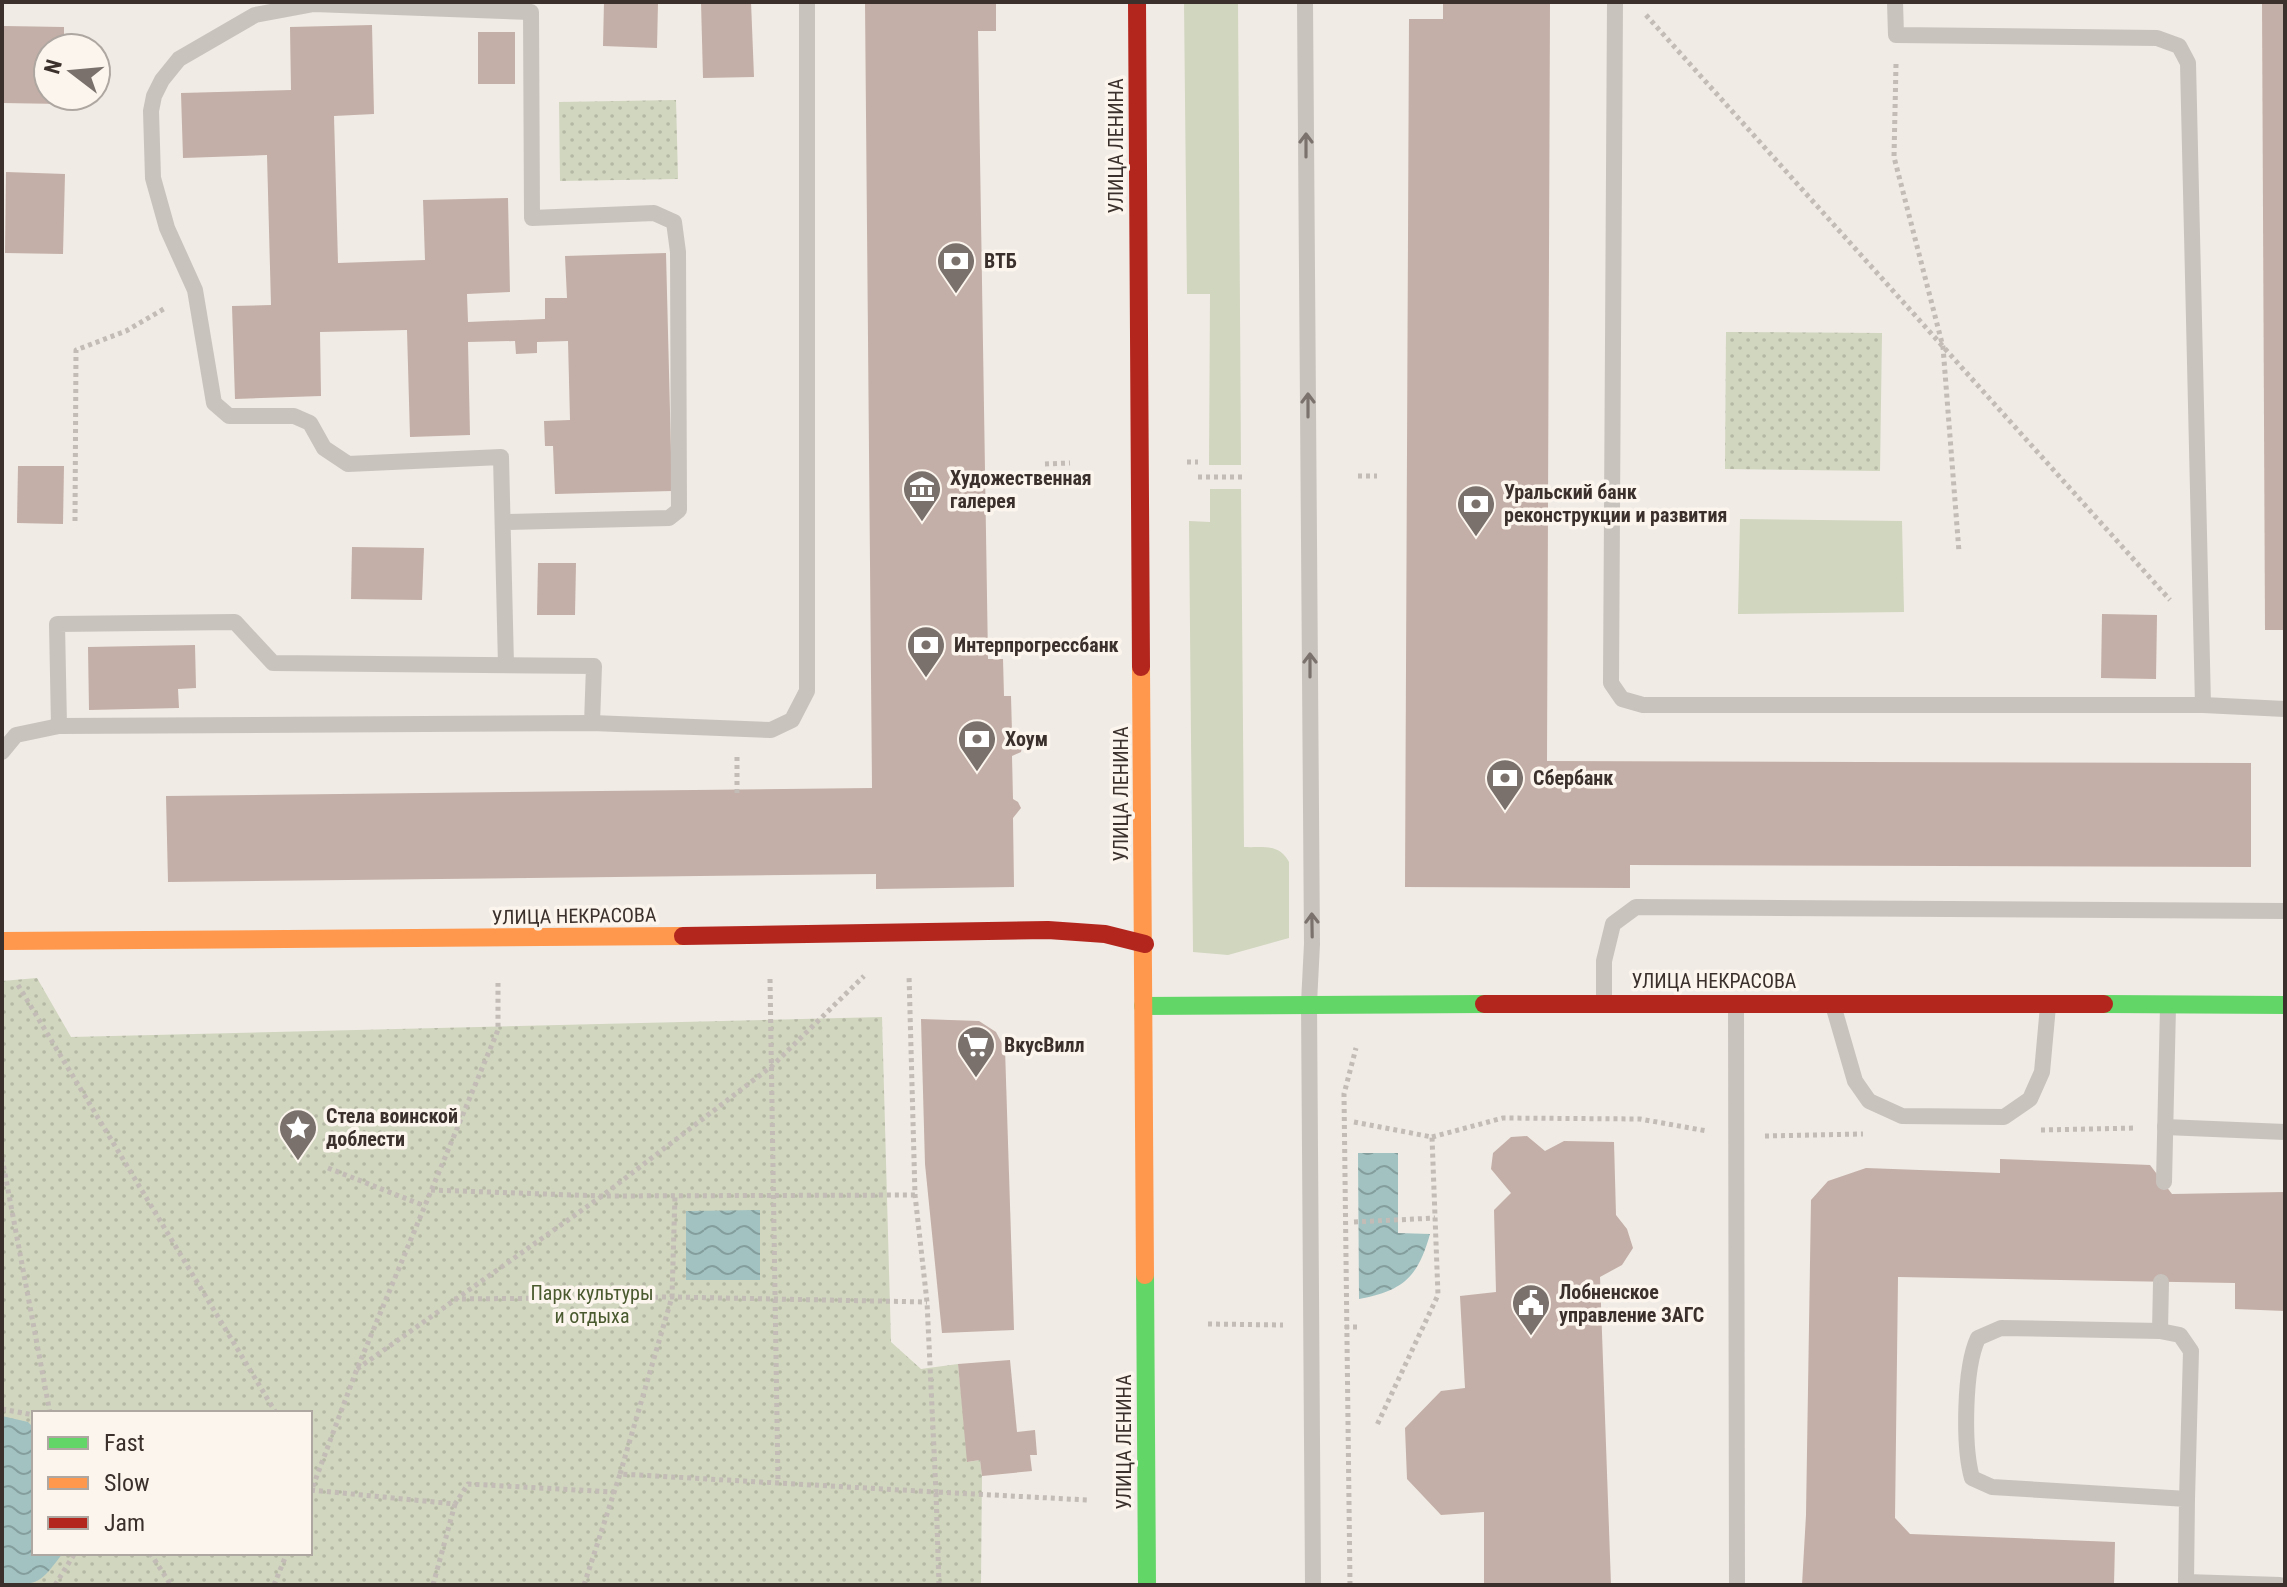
<svg xmlns="http://www.w3.org/2000/svg" width="2287" height="1587" font-family="'Roboto Condensed',sans-serif">
<style>
.grass{fill:#d1d6bf}
.park{fill:url(#park-dots);fill-rule:evenodd}
.water{fill:url(#water-waves)}
.building{fill:#c3afa7}
.lines{fill:none;stroke-linecap:round;stroke-linejoin:round}
.path{stroke:#c2bbb6;stroke-width:5;stroke-dasharray:4 4;stroke-linecap:butt}
.lane{stroke:#c9c3be;stroke-width:16}
.fast{stroke:#63d668;stroke-width:18}
.slow{stroke:#ff974d;stroke-width:18}
.jam{stroke:#b3261e;stroke-width:18}
.oneway{stroke:#7b726d}
.labels{text-anchor:middle;dominant-baseline:central;stroke-width:7;stroke-linejoin:round;paint-order:stroke}
.street-label{font-size:20px;fill:#3b302b;stroke:#fbf5ee}
.poi-label{font-size:20px;font-weight:bold;fill:#3b302b;stroke:#fbf5ee;text-anchor:start}
.park-label{font-size:20px;fill:#4a5a2e;stroke:#fbf5ee}
</style>
<defs>
<pattern id="park-dots" width="8" height="8" patternUnits="userSpaceOnUse" patternTransform="scale(2)"><rect width="8" height="8" fill="#d1d6bf"/><path d="M2 2h.1M6 6h.1" fill="none" stroke="#b4b8a4" stroke-width="1.8" stroke-linecap="round"/></pattern>
<pattern id="water-waves" width="16" height="10" patternUnits="userSpaceOnUse" patternTransform="scale(2)"><rect width="16" height="10" fill="#a1c2c1"/><path d="M0 5q4-4 8 0t8 0" fill="none" stroke="#849e9d"/></pattern>
</defs>
<rect width="100%" height="100%" fill="#f0ebe5"/>
<g class="grass">
<path d="M1184 2H1238L1241 465H1209L1210 294H1187Z"/>
<path d="M1210 489H1241L1244 847C1262 848 1279 843 1289 862V938L1228 955 1193 952 1189 521 1210 522Z"/>
<path d="M1740 519 1902 521 1904 612 1738 614Z"/>
</g>
<g class="park">
<path d="M676 100 678 179 560 181 559 102Z"/>
<path d="M1726 332 1882 333 1880 471 1725 469Z"/>
<path d="M37 978 71 1037 882 1017 891 1342 921 1369 958 1364 968 1462 980 1460 982 1476 981 1585H2V981ZM34 1413H310V1553H34Z"/>
</g>
<g class="water">
<path d="M1358 1153H1398V1233L1430 1234C1418 1277 1403 1291 1359 1299Z"/>
<path d="M760 1210V1280H686V1211Z"/>
<path d="M2 1416 28 1422 34 1428V1553H63C40 1583 40 1585 2 1585Z"/>
</g>
<g class="building">
<path d="M604 2H658L657 48 603 46Z"/>
<path d="M701 2H751L754 77 703 78Z"/>
<path d="M865 2H996V31H978L988 659H1003L1004 696H1011L1012 733 1020 737 1023 742 1021 752 1012 756 1013 799 1018 802 1021 808 1013 818 1014 887 876 889V874L168 882 166 796 872 788Z"/>
<path d="M1443 2H1550L1547 761 2251 763V867L1630 865V888L1405 887 1409 19H1443Z"/>
<path d="M2262 2H2285V630H2265Z"/>
<path d="M372 25 374 114 334 116 338 263 425 260 423 200 508 198 510 292 467 294 468 322 545 319V298H567L565 256 666 253 672 491 555 494 553 446H545L544 421 570 420 568 341 537 342V353L516 354 515 341 468 342 470 435 410 437 407 330 320 332 321 396 235 399 232 306 271 305 267 155 183 158 181 93 291 90 290 27Z"/>
<path d="M4 26 64 27V48H48V96H63V104L2 103Z"/>
<rect x="478" y="32" width="37" height="52"/>
<path d="M6 172 65 174 63 254 5 253Z"/>
<path d="M18 466H64L63 524 17 523Z"/>
<path d="M352 547 424 548 422 600 351 599Z"/>
<path d="M538 563H576L575 615H537Z"/>
<path d="M2102 614 2157 615 2156 679 2101 678Z"/>
<path d="M195 645 196 688 178 689 179 708 89 710 88 647Z"/>
<path d="M921 1019 979 1021 996 1032 1005 1049 1014 1330 942 1333 925 1164Z"/>
<path d="M1527 1136 1545 1151 1564 1141 1614 1142 1616 1215 1627 1229 1633 1248 1622 1265 1600 1277 1611 1585H1484V1512L1441 1515 1407 1479 1405 1428 1441 1391 1465 1388 1460 1296 1496 1292 1494 1210 1511 1193 1491 1169 1493 1153 1511 1137Z"/>
<path d="M2000 1159 2150 1165 2172 1194 2285 1192V1311L2235 1309V1283L1898 1277 1895 1518 1910 1534 2115 1542 2114 1585H1802L1806 1515 1811 1200 1828 1181 1866 1168 2000 1173Z"/>
<path d="M1010 1360 1017 1432 1035 1430 1037 1455H1030L1032 1471 982 1476 980 1460 967 1462 958 1364Z"/>
</g>
<g class="lines">
<g class="path">
<path d="M1646 15 2170 600"/>
<path d="M1896 64 1894 157 1943 347 1959 552"/>
<path d="M1187 462H1198"/>
<path d="M1045 464 1070 463"/>
<path d="M1358 476H1377"/>
<path d="M1198 477H1246"/>
<path d="M75 521 76 350 126 331 167 307"/>
<path d="M737 757V796"/>
<path d="M770 979 778 1482"/>
<path d="M18 985 276 1413"/>
<path d="M1354 1122 1432 1137 1438 1295 1377 1425"/>
<path d="M2041 1130 2135 1128"/>
<path d="M1765 1136 1863 1134"/>
<path d="M1432 1137 1503 1118 1640 1119 1707 1131"/>
<path d="M2 1158 50 1413"/>
<path d="M328 1168 425 1206"/>
<path d="M431 1190 602 1196 915 1195"/>
<path d="M1354 1222 1435 1218"/>
<path d="M454 1299 672 1297 927 1302"/>
<path d="M1208 1324 1283 1325"/>
<path d="M1345 1327H1358"/>
<path d="M357 1369 602 1196 772 1066 864 976"/>
<path d="M2 1409 34 1415"/>
<path d="M620 1474 672 1297 675 1195"/>
<path d="M311 1490 455 1504 468 1484 614 1492"/>
<path d="M310 1494 357 1369 498 1030V983"/>
<path d="M150 1553 171 1585"/>
<path d="M55 1585 75 1553"/>
<path d="M274 1585 287 1553"/>
<path d="M433 1585 455 1504"/>
<path d="M584 1585 620 1474 936 1492 927 1302 915 1195 909 975"/>
<path d="M939 1585 936 1492 1087 1500"/>
<path d="M1350 1585 1344 1094 1356 1048"/>
</g>
<g class="lane">
<path d="M1305 2 1312 944 1309 1003 1313 1585"/>
<path d="M1615 2 1611 683 1622 699 1643 705H2203L2285 709"/>
<path d="M1895 2 1896 35 2157 38 2179 46 2188 63 2203 705"/>
<path d="M503 522 669 518 679 510 678 252 674 222 654 213 532 218 531 12 314 4 255 15 179 59 162 80 154 96 151 111 153 178 167 228 195 290 214 403 229 416H294L310 423 324 448 348 464 501 457 506 665"/>
<path d="M59 726 57 624 235 622 273 663 594 666 592 723"/>
<path d="M2 752 16 735 59 726 592 723 771 730 792 720 807 691V2"/>
<path d="M1604 1001V961L1613 924 1636 907 2285 911"/>
<path d="M1736 1004 1737 1585"/>
<path d="M1833 1005 1855 1081 1869 1101 1902 1116 2004 1117 2030 1099 2042 1072 2048 1006"/>
<path d="M2165 1127 2285 1132"/>
<path d="M2164 1182 2168 1007"/>
<path d="M2160 1331 2161 1282"/>
<path d="M2186 1582 2187 1499 1992 1487 1972 1478C1963 1446 1964 1368 1978 1338L2001 1328 2160 1331 2180 1335 2191 1351 2187 1499"/>
<path d="M2186 1585V1582L2280 1585"/>
</g>
<g class="fast">
<path d="M2104 1004 2285 1005"/>
<path d="M1143 1006 1484 1004"/>
<path d="M1145 1275 1147 1585"/>
</g>
<g class="slow">
<path d="M1141 667 1145 1275"/>
<path d="M2 941 683 936"/>
</g>
<g class="jam">
<path d="M1137 2 1141 667"/>
<path d="M683 936 1048 930 1105 934 1145 944"/>
<path d="M1484 1004H2104"/>
</g>
</g>
<defs><path id="oneway-shaft" d="M-6 0H5M1.5-3L5.5 0L1.5 3" fill="none" stroke-width="1.6" stroke-linecap="round" stroke-linejoin="round" transform="scale(2)"/></defs>
<g class="oneway">
<use href="#oneway-shaft" transform="translate(1306 145) rotate(-90)"/>
<use href="#oneway-shaft" transform="translate(1308 405) rotate(-90)"/>
<use href="#oneway-shaft" transform="translate(1310 665) rotate(-90)"/>
<use href="#oneway-shaft" transform="translate(1312 925) rotate(-91)"/>
</g>
<defs>
<g id="bank-pin" transform="scale(2)"><path d="M0 17L-7.5 6A9.5 9.5 0 1 1 7.5 6Z" fill="#7a716c" stroke="#fbf5ee"/><path d="M-6-4H6V4H-6ZM0-2.3a2.3 2.3 0 1 0 0 4.6a2.3 2.3 0 1 0 0-4.6Z" fill="#fff"/></g>
<g id="museum-pin" transform="scale(2)"><path d="M0 17L-7.5 6A9.5 9.5 0 1 1 7.5 6Z" fill="#7a716c" stroke="#fbf5ee"/><path d="M0-6L6-3V-2H-6V-3ZM-5-1h2V3h-2ZM-1-1h2V3h-2ZM3-1h2V3H3ZM-6 4H6V6H-6Z" fill="#fff"/></g>
<g id="supermarket-pin" transform="scale(2)"><path d="M0 17L-7.5 6A9.5 9.5 0 1 1 7.5 6Z" fill="#7a716c" stroke="#fbf5ee"/><path d="M-6-5.5h2.5l.6 2H6L4.5 2H-2.5L-4.4-4H-6ZM-1.5 3.2a1.3 1.3 0 1 0 .1 0ZM3 3.2a1.3 1.3 0 1 0 .1 0Z" fill="#fff"/></g>
<g id="sight-pin" transform="scale(2)"><path d="M0 17L-7.5 6A9.5 9.5 0 1 1 7.5 6Z" fill="#7a716c" stroke="#fbf5ee"/><path d="M0-6L1.8-2.2L6-1.7L2.9 1.2L3.7 5.4L0 3.3L-3.7 5.4L-2.9 1.2L-6-1.7L-1.8-2.2Z" fill="#fff"/></g>
<g id="civic-pin" transform="scale(2)"><path d="M0 17L-7.5 6A9.5 9.5 0 1 1 7.5 6Z" fill="#7a716c" stroke="#fbf5ee"/><path d="M-.6-6.5H3V-4.5H.6V-3L4-1V1h2V6H-6V1h2V-1L-.6-3ZM-1.2 2.5V6h2.4V2.5Z" fill="#fff"/></g>
</defs>
<g fill-rule="evenodd">
<use href="#bank-pin" x="956" y="261"/>
<use href="#museum-pin" x="922" y="489"/>
<use href="#bank-pin" x="1476" y="504"/>
<use href="#bank-pin" x="926" y="645"/>
<use href="#bank-pin" x="977" y="739"/>
<use href="#bank-pin" x="1505" y="778"/>
<use href="#supermarket-pin" x="976" y="1045"/>
<use href="#sight-pin" x="298" y="1128"/>
<use href="#civic-pin" x="1531" y="1303"/>
</g>
<g class="labels">
<g class="street-label">
<text transform="translate(1116 146) rotate(-90)">УЛИЦА ЛЕНИНА</text>
<text transform="translate(1121 794) rotate(-90)">УЛИЦА ЛЕНИНА</text>
<text transform="translate(574 916) rotate(-1)">УЛИЦА НЕКРАСОВА</text>
<text x="1714" y="981">УЛИЦА НЕКРАСОВА</text>
<text transform="translate(1124 1442) rotate(-90)">УЛИЦА ЛЕНИНА</text>
</g>
<g class="poi-label">
<text x="984" y="261">ВТБ</text>
<text x="950" y="478">Художественная<tspan x="950" dy="23">галерея</tspan></text>
<text x="1504" y="492">Уральский банк<tspan x="1504" dy="23">реконструкции и развития</tspan></text>
<text x="954" y="645">Интерпрогрессбанк</text>
<text x="1005" y="739">Хоум</text>
<text x="1533" y="778">Сбербанк</text>
<text x="1004" y="1045">ВкусВилл</text>
<text x="326" y="1116">Стела воинской<tspan x="326" dy="23">доблести</tspan></text>
<text x="1559" y="1292">Лобненское<tspan x="1559" dy="23">управление ЗАГС</tspan></text>
</g>
<g class="park-label">
<text x="592" y="1293">Парк культуры<tspan x="592" dy="23">и отдыха</tspan></text>
</g>
</g>
<rect width="2287" height="1587" fill="none" stroke="#3b302b" stroke-width="8"/>
<rect x="32" y="1411" width="280" height="144" fill="#fbf5ee" stroke="#aea6a0" stroke-width="2"/>
<rect x="48" y="1437" width="40" height="12" fill="#63d668" stroke="#aea6a0" stroke-width="2"/>
<text x="104" y="1451" font-size="24" fill="#3b302b">Fast</text>
<rect x="48" y="1477" width="40" height="12" fill="#ff974d" stroke="#aea6a0" stroke-width="2"/>
<text x="104" y="1491" font-size="24" fill="#3b302b">Slow</text>
<rect x="48" y="1517" width="40" height="12" fill="#b3261e" stroke="#aea6a0" stroke-width="2"/>
<text x="104" y="1531" font-size="24" fill="#3b302b">Jam</text>
<g transform="translate(72 72) rotate(286)"><circle r="38" fill="#fbf5ee" stroke="#aea6a0" stroke-width="2"/>
<path d="M0-6L14 30L0 20L-14 30Z" fill="#7a716c"/>
<text y="-12" font-size="22" font-weight="bold" text-anchor="middle" fill="#3b302b">N</text>
</g>
</svg>
